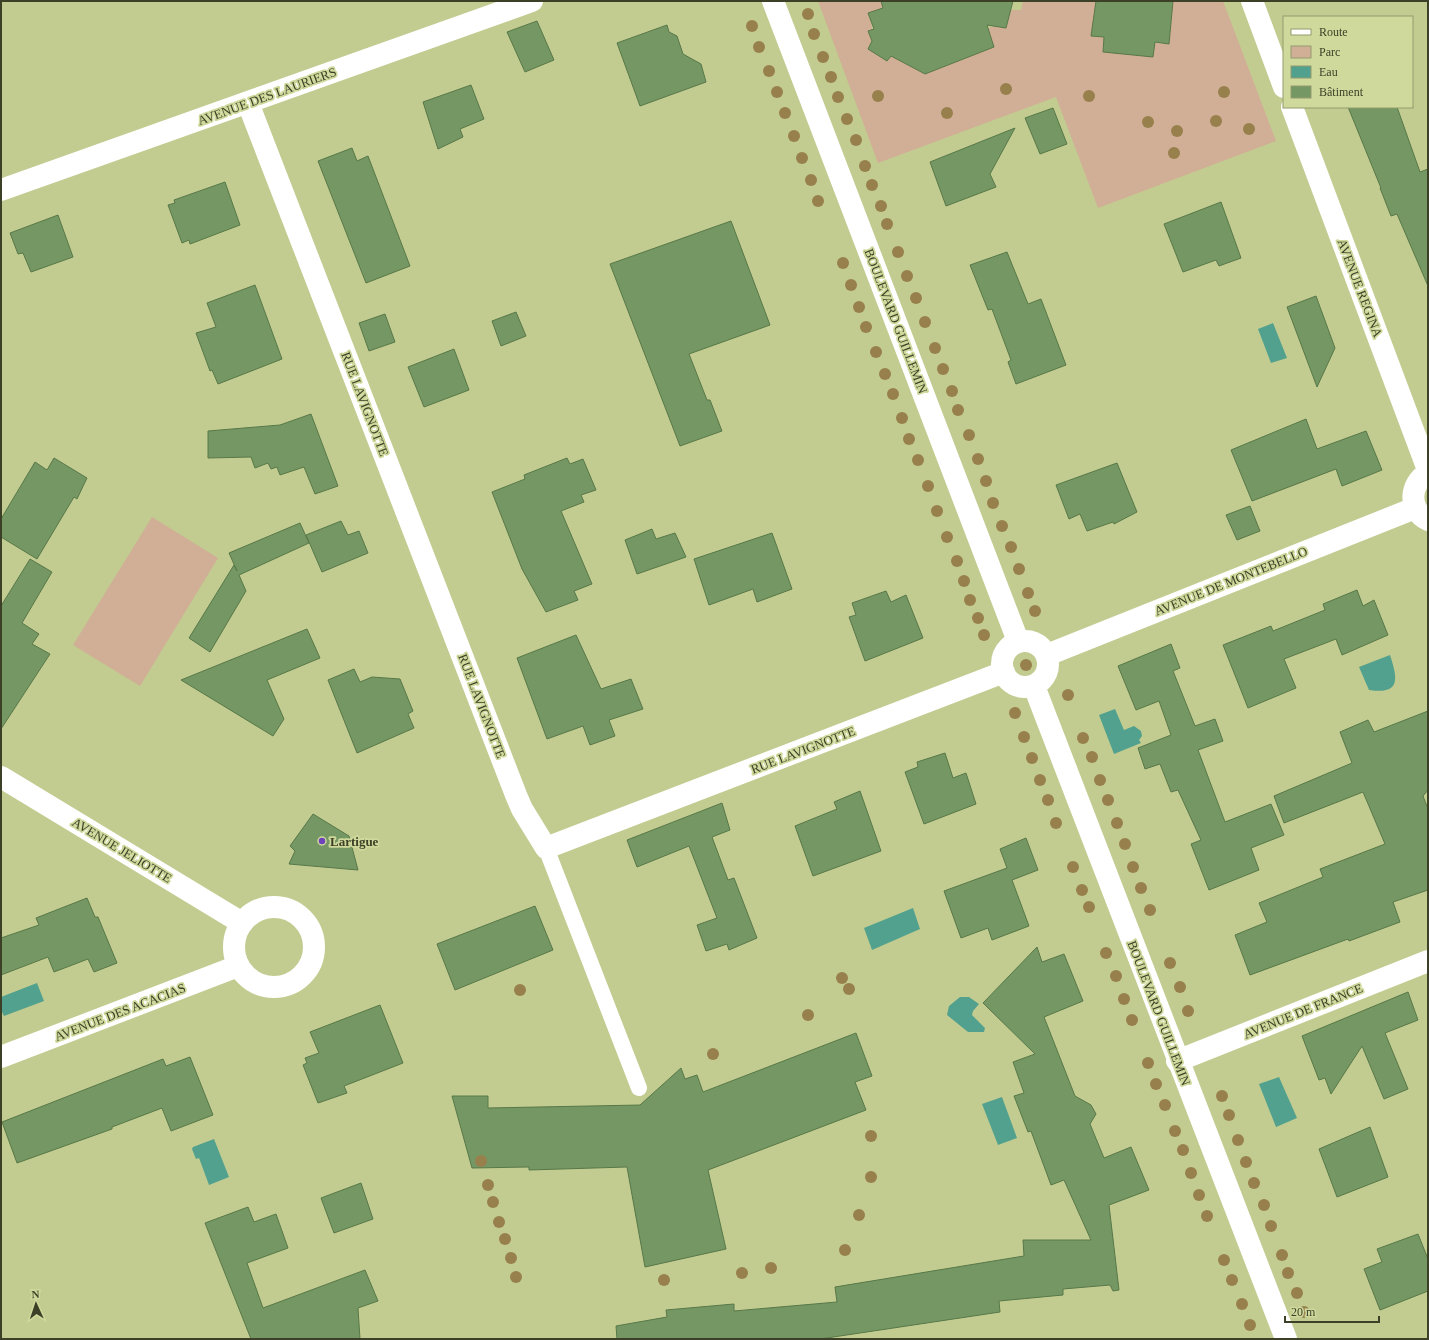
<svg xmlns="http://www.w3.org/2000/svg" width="1429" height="1340" font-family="Georgia,serif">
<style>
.green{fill:#d1ae96}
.water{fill:#51a18e}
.building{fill:#749764;stroke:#587848}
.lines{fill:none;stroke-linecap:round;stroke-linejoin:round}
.service{stroke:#fff;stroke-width:16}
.minor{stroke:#fff;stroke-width:22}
.tree{fill:#98804d}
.poi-dot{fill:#6e42ba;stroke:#cfd99c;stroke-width:1.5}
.labels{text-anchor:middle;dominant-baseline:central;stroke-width:3.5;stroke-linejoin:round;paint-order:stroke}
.street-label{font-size:13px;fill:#3c4027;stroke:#cfd99c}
.poi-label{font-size:13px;font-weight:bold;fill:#3c4027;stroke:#cfd99c;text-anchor:start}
</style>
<rect width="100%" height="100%" fill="#c2cc90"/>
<g class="green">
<path d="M818 1H881L883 8 868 13C873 27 875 36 868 49L887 61 891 56 927 73 994 47 988 28 995 26 1006 28 1011 10H1021L1023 1H1096L1091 36 1168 44 1173 1H1223L1276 141 1098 208 1056 97 878 163Z"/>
<path d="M152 517 218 558 140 686 73 645Z"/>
</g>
<g class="water">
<path d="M1273 323 1287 358 1271 363 1258 329Z"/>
<path d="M1390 655C1397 677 1402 695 1369 690L1359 667Z"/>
<path d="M1115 709 1124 730 1134 726 1141 731 1142 736 1139 740 1141 743 1114 754 1099 715Z"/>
<path d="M913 908 920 929 872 950 864 928Z"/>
<path d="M37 983 44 1001 4 1016 1 1010V997Z"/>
<path d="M960 997H969L979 1004 973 1011 972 1015 985 1028 984 1032H968L947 1015 949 1006Z"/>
<path d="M1279 1077 1297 1118 1276 1127 1259 1084Z"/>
<path d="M1002 1097 1017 1138 998 1145 982 1104Z"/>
<path d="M214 1139 229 1177 209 1185 199 1158 196 1159 192 1149 193 1147Z"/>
</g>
<g class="building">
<path d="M881 1H1013L1006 28 987 25 994 47 925 74 891 56 887 61 868 49 872 41 868 31 874 29 868 13 883 8Z"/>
<path d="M1096 1H1173L1169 44 1155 42 1153 57 1103 52 1104 37 1091 36Z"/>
<path d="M537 21 554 60 525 72 507 32Z"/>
<path d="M667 25 669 32 677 36 683 54 701 64 706 82 640 106 617 43Z"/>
<path d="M471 85 484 119 460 129 463 137 438 149 423 102Z"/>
<path d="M1348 107H1397L1420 172 1428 169V286L1397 214 1391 216 1380 188H1381Z"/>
<path d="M1053 108 1067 144 1040 154 1025 118Z"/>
<path d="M1015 128 990 174 996 187 946 206 930 162Z"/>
<path d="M352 148 357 161 368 156 410 266 366 283 318 161Z"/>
<path d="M225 182 240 225 190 244 189 240 182 243 168 205 175 203 174 200Z"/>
<path d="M1221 202 1241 258 1219 266 1216 260 1183 272 1164 224Z"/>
<path d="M58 215 73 257 31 272 23 253 18 254 10 233Z"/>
<path d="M731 221 770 325 689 354 707 400H710L722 431 680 446 610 264Z"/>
<path d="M1007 252 1028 304 1041 299 1066 365 1016 384 1008 362 1011 360 992 309 988 310 970 265Z"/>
<path d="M255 285 282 359 218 384 212 370 210 371 196 333 216 327 207 303Z"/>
<path d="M1316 296 1335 348 1317 387 1287 307Z"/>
<path d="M516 312 526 336 501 346 492 321Z"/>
<path d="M385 314 395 342 369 351 359 323Z"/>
<path d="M454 349 469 390 424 407 408 367Z"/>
<path d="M311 414 338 486 315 494 304 467 280 475 277 467 271 469 268 463 255 468 251 457 208 458V431L280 425Z"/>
<path d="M1306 419 1317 449 1366 431 1382 470 1342 486 1336 469 1252 501 1231 450Z"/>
<path d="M54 458 87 478 77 499 74 497 37 559 1 537V519L35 462 47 470Z"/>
<path d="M567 458 570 464 583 459 596 490 581 495 584 502 561 511 592 584 574 591 578 600 546 612 522 569 492 492 525 479 524 475Z"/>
<path d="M1117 463 1137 512 1114 524 1113 522 1087 531 1080 514 1069 519 1056 485Z"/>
<path d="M1250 506 1260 531 1237 540 1226 515Z"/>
<path d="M341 521 348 535 359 531 368 553 322 572 306 535Z"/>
<path d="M300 523 309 543 239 575 246 591 210 652 189 638 234 565 237 571 229 553Z"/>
<path d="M652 529 656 539 675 533 686 557 637 574 625 540Z"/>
<path d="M772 533 792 589 757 602 753 589 709 605 694 559Z"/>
<path d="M30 559 52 572 22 623 39 634 32 644 50 654 1 729V606Z"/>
<path d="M1357 590 1363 606 1374 600 1388 635 1342 655 1336 639 1284 659 1296 688 1248 708 1223 645 1271 626 1273 631 1325 610 1323 604Z"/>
<path d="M886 591 891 602 906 595 923 638 865 661 849 617 856 615 852 603Z"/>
<path d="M307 629 320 658 267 680 284 719 273 736 181 680Z"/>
<path d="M576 635 601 689 631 679 643 709 609 720 615 736 590 745 583 726 547 739 517 658Z"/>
<path d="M1171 644 1180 668 1173 671 1195 726 1215 719 1223 741 1198 750 1225 822 1271 804 1284 835 1251 848 1259 870 1209 890 1191 844 1201 840 1178 790 1171 792 1160 764 1145 769 1138 748 1171 735 1159 701 1136 710 1118 666Z"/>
<path d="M354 669 360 682 372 677 400 679 413 711 408 714 414 728 357 753 328 680Z"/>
<path d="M1428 711V790L1423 796 1428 809V890L1393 902 1400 922 1349 941 1348 939 1250 975 1235 935 1267 922 1259 903 1323 877 1320 869 1385 844 1363 792 1284 823 1274 796 1352 763 1340 732 1368 720 1374 732Z"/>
<path d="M945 753 953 778 966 773 976 804 924 824 905 772 918 767 917 762Z"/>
<path d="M860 791 881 851 813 876 795 826 837 809 834 802Z"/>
<path d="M722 803 730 830 712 837 728 880 734 878 757 938 729 950 727 944 706 951 697 925 717 918 689 846 637 867 627 840Z"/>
<path d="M313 814 349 836 358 870 289 864 295 851 290 846Z"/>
<path d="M1026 838 1038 870 1012 880 1029 926 992 940 988 928 961 938 944 891 1007 868 1000 849Z"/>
<path d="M87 898 95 917H98L117 963 94 972 88 959 54 972 48 957 1 975V938L39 925 36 918Z"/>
<path d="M535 906 553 950 455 990 437 944Z"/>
<path d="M1037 947 1042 962 1064 954 1083 1001 1044 1017 1075 1096 1091 1105 1096 1114 1090 1124 1104 1158 1131 1147 1149 1190 1109 1205 1119 1290 1113 1291 1110 1285 1063 1289V1295L999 1301 1000 1312 820 1339H617L616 1326 667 1317 666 1310 734 1304V1311L837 1302 835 1287 1024 1256 1023 1240H1091L1064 1180 1051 1185 1031 1131 1028 1132 1014 1096 1024 1093 1013 1062 1035 1054 983 1003Z"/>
<path d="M1408 992 1418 1020 1385 1033 1408 1089 1384 1099 1362 1046 1331 1094 1325 1078 1319 1080 1302 1036Z"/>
<path d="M380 1005 403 1063 344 1086 347 1093 318 1103 303 1065 307 1063 305 1058 319 1053 310 1032Z"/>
<path d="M856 1033 872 1076 855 1082 866 1110 708 1170 726 1249 645 1267 627 1167 529 1170V1167L472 1168 452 1096H488V1108L640 1105 681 1068 685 1079 697 1075 703 1092Z"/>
<path d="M190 1057 213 1115 171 1131 162 1108 112 1127V1129L17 1163 2 1122 163 1059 166 1066Z"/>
<path d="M1370 1127 1388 1177 1337 1197 1319 1149Z"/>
<path d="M361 1183 373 1219 334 1233 321 1198Z"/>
<path d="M248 1207 254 1222 276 1214 288 1248 247 1263 263 1308 365 1270 378 1301 358 1308 360 1339H251L205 1223Z"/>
<path d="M1418 1234 1428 1259V1291L1380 1310 1364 1269 1382 1262 1377 1249Z"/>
</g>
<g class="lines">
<path class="service" d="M546 848 639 1088"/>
<g class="minor">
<path d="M773 1 1018 641"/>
<path d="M1252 1 1284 87"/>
<path d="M248 103 516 795 522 809 546 848 1004 672"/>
<path d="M1292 107 1428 470"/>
<path d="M1 190 532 1"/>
<path d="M1428 473C1409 484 1408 510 1428 520"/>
<circle cx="1025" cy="664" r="23"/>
<path d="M1047 655 1415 508"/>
<path d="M1034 686 1286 1339"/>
<path d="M1 777 242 923"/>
<circle cx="274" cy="947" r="40"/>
<path d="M1 1057 238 966"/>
<path d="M1177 1061 1428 961"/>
</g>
</g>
<g class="tree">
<circle cx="808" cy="14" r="6"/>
<circle cx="752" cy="26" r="6"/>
<circle cx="814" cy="34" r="6"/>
<circle cx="759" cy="47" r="6"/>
<circle cx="823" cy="57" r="6"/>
<circle cx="769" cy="71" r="6"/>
<circle cx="831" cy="77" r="6"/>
<circle cx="1006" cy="89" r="6"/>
<circle cx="777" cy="92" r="6"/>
<circle cx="1224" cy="92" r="6"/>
<circle cx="878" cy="96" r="6"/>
<circle cx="1089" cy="96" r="6"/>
<circle cx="838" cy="97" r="6"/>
<circle cx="785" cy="113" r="6"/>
<circle cx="947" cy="113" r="6"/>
<circle cx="847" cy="119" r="6"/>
<circle cx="1216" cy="121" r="6"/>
<circle cx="1148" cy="122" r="6"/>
<circle cx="1249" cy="129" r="6"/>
<circle cx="1177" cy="131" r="6"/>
<circle cx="794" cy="136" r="6"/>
<circle cx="856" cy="140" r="6"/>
<circle cx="1174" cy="153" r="6"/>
<circle cx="802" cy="158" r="6"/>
<circle cx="865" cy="166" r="6"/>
<circle cx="811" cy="180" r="6"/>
<circle cx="872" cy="185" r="6"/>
<circle cx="818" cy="201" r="6"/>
<circle cx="881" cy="206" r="6"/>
<circle cx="887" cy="224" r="6"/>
<circle cx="898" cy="252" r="6"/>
<circle cx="843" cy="263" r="6"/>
<circle cx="907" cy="276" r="6"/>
<circle cx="851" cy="285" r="6"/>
<circle cx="916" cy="298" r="6"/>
<circle cx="859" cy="307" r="6"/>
<circle cx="925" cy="322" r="6"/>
<circle cx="866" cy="327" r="6"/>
<circle cx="935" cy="348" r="6"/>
<circle cx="876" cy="352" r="6"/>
<circle cx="943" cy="369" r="6"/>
<circle cx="885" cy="374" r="6"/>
<circle cx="952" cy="391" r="6"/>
<circle cx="893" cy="394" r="6"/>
<circle cx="958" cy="410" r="6"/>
<circle cx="902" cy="418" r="6"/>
<circle cx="969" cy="435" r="6"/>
<circle cx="909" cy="439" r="6"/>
<circle cx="978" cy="459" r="6"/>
<circle cx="918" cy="460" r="6"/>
<circle cx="986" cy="481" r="6"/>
<circle cx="928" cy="486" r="6"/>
<circle cx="993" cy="503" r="6"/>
<circle cx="937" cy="511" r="6"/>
<circle cx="1002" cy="526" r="6"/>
<circle cx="947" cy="537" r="6"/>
<circle cx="1011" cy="547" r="6"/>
<circle cx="957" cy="561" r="6"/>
<circle cx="1019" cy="569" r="6"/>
<circle cx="964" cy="581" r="6"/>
<circle cx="1028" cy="593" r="6"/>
<circle cx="970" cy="600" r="6"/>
<circle cx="1035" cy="611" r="6"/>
<circle cx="978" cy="618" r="6"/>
<circle cx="984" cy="635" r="6"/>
<circle cx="1026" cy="665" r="6"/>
<circle cx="1068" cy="695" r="6"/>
<circle cx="1015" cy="713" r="6"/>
<circle cx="1024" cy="737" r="6"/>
<circle cx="1083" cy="738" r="6"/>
<circle cx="1092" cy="757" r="6"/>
<circle cx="1032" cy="758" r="6"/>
<circle cx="1040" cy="780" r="6"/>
<circle cx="1100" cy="780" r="6"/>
<circle cx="1048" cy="800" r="6"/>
<circle cx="1108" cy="800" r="6"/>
<circle cx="1056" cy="823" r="6"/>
<circle cx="1117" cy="823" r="6"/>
<circle cx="1125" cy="844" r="6"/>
<circle cx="1073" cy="867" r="6"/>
<circle cx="1133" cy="867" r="6"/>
<circle cx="1141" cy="888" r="6"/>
<circle cx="1082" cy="890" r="6"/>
<circle cx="1089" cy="907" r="6"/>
<circle cx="1150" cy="910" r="6"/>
<circle cx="1106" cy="953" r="6"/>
<circle cx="1170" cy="963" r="6"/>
<circle cx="1116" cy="976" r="6"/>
<circle cx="842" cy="978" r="6"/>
<circle cx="1180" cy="987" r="6"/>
<circle cx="849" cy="989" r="6"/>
<circle cx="520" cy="990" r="6"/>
<circle cx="1124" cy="999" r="6"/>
<circle cx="1188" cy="1011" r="6"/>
<circle cx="808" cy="1015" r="6"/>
<circle cx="1132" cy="1020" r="6"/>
<circle cx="713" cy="1054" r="6"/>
<circle cx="1148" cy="1063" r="6"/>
<circle cx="1156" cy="1084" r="6"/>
<circle cx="1222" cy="1096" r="6"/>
<circle cx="1165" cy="1105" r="6"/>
<circle cx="1229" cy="1115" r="6"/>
<circle cx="1175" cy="1131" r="6"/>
<circle cx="871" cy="1136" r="6"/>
<circle cx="1238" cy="1140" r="6"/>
<circle cx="1183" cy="1150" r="6"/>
<circle cx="481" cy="1161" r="6"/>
<circle cx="1246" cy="1162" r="6"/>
<circle cx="1191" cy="1173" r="6"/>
<circle cx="871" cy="1177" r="6"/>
<circle cx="1254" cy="1183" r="6"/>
<circle cx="488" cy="1185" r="6"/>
<circle cx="1199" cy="1195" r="6"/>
<circle cx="493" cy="1202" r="6"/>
<circle cx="1264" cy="1205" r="6"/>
<circle cx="859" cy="1215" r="6"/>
<circle cx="1207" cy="1216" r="6"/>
<circle cx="499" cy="1222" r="6"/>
<circle cx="1271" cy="1226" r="6"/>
<circle cx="505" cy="1239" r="6"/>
<circle cx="845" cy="1250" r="6"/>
<circle cx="1282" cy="1255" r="6"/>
<circle cx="511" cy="1258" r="6"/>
<circle cx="1224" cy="1260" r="6"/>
<circle cx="771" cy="1268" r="6"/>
<circle cx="742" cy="1273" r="6"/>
<circle cx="1288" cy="1273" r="6"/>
<circle cx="516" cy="1277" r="6"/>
<circle cx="664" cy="1280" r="6"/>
<circle cx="1232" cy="1280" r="6"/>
<circle cx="1297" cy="1293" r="6"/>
<circle cx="1242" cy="1304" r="6"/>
<circle cx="1304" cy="1312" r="6"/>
<circle cx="1250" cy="1325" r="6"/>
</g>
<circle class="poi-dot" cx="322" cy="841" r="4"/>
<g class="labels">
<g class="street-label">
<text transform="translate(267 96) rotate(-20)">AVENUE DES LAURIERS</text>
<text transform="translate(1360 288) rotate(69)">AVENUE REGINA</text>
<text transform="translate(896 321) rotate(69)">BOULEVARD GUILLEMIN</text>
<text transform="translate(365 404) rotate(69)">RUE LAVIGNOTTE</text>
<text transform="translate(1231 581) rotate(-22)">AVENUE DE MONTEBELLO</text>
<text transform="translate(482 706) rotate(69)">RUE LAVIGNOTTE</text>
<text transform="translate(803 750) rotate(-21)">RUE LAVIGNOTTE</text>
<text transform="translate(122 850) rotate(31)">AVENUE JELIOTTE</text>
<text transform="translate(1303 1011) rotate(-22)">AVENUE DE FRANCE</text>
<text transform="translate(120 1012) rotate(-21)">AVENUE DES ACACIAS</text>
<text transform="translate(1159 1013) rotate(69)">BOULEVARD GUILLEMIN</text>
</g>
<g class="poi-label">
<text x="330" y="841">Lartigue</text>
</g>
</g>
<rect width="1429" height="1340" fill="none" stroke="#3c4027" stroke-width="4"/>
<rect x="1283" y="16" width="130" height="92" fill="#cfd99c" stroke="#949c6d"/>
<rect x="1291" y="29" width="20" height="6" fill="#ffffff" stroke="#949c6d"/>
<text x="1319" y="36" font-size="12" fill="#3c4027">Route</text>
<rect x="1291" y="46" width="20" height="12" fill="#d1ae96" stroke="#949c6d"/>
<text x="1319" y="56" font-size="12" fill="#3c4027">Parc</text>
<rect x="1291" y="66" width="20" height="12" fill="#51a18e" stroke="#949c6d"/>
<text x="1319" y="76" font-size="12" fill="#3c4027">Eau</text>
<rect x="1291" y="86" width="20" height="12" fill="#749764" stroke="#949c6d"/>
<text x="1319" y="96" font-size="12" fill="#3c4027">Bâtiment</text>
<g transform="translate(36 1304) rotate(357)" stroke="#cfd99c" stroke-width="3" paint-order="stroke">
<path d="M0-3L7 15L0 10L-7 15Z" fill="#3c4027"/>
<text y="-6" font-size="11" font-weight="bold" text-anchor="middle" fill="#3c4027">N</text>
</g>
<path d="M1285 1316v6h94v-6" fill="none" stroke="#3c4027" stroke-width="2"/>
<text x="1291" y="1316" font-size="12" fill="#3c4027" stroke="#cfd99c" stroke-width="3" paint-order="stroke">20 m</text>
</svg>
